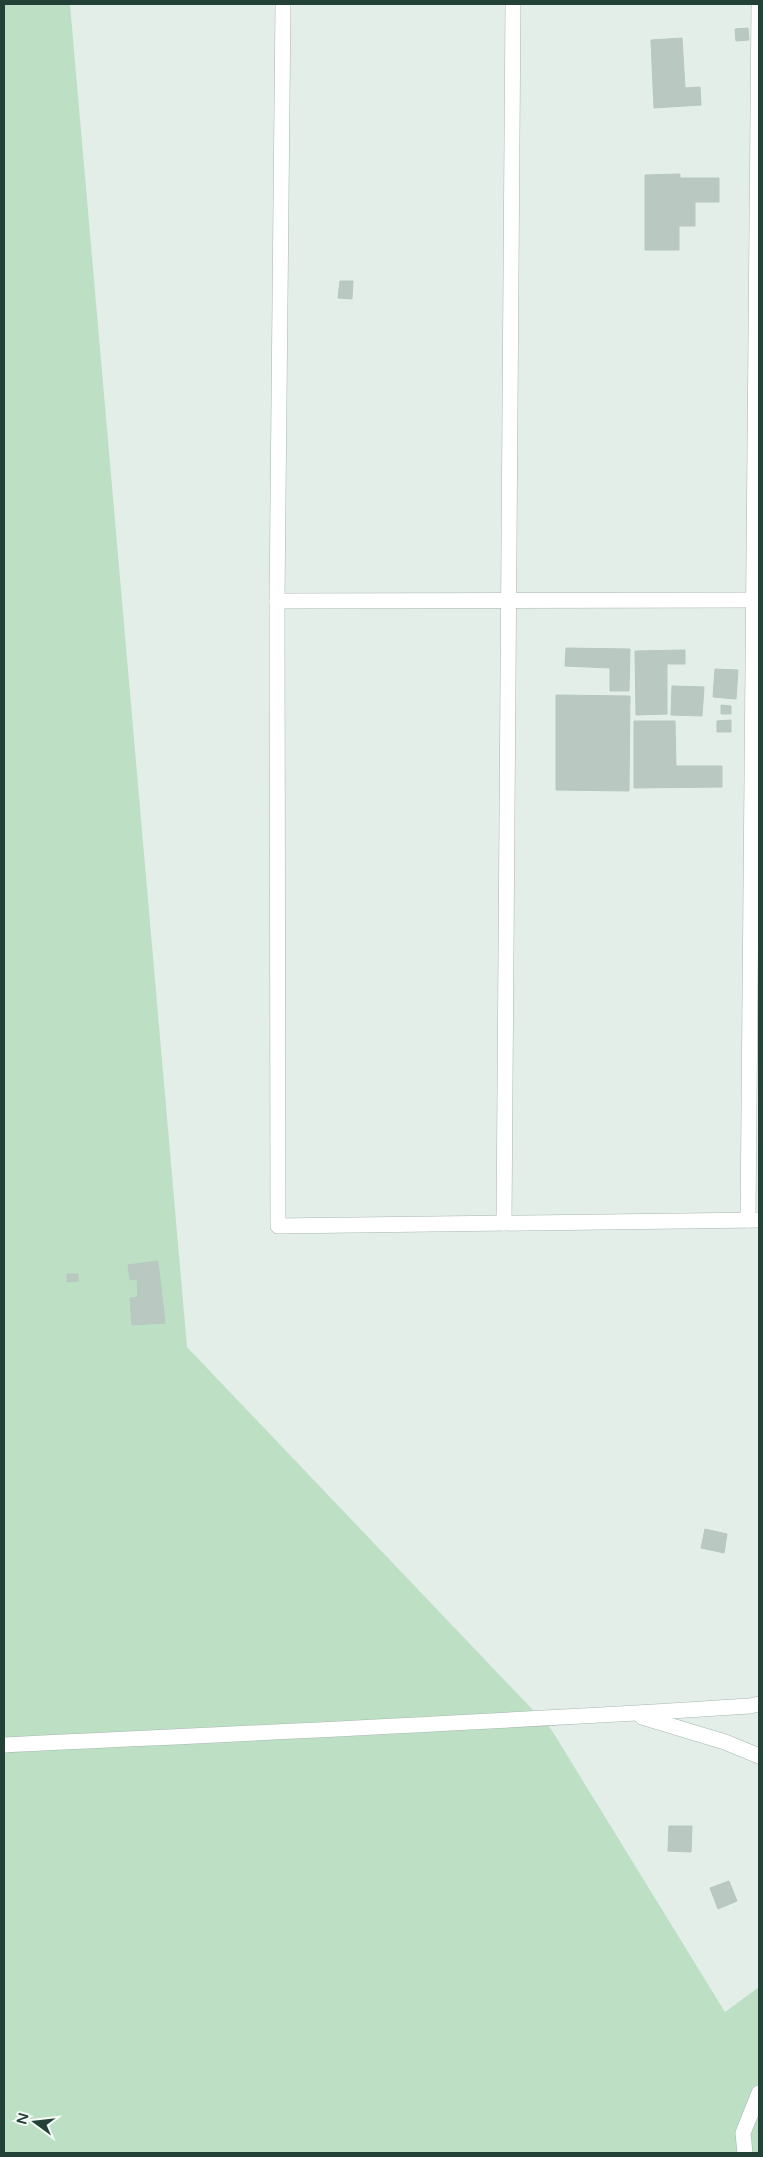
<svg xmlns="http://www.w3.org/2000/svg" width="763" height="2157" font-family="'Varela Round',sans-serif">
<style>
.green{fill:#bde0c5}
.building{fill:#b9c9c2;stroke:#b6c8c0}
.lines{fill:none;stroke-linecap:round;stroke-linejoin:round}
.minor-casing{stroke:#a6b7b0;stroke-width:16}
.minor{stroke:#fff;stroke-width:15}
</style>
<rect width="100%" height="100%" fill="#e4eee9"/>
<path class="green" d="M4 4H70L187 1347 551 1729 725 2012 759 1987V2153H4Z"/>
<g class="building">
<path d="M748 28 749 40 736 41 735 29Z"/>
<path d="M682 38 685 88 700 87 701 105 654 108 651 40Z"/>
<path d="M680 174V178H719V202H695V226H679V250H645V175Z"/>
<path d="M340 281H353L352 299 338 298Z"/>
<path d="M566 648 630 649 629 691H610V668L565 666Z"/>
<path d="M685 650V664H667V714L636 715 635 651Z"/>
<path d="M715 669 738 670 736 699 713 697Z"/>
<path d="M672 686 704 687 702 716 671 715Z"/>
<path d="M556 695 630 696 629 791 556 790Z"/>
<path d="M721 705 731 706V714H721Z"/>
<path d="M731 720V732H717V721Z"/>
<path d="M634 721H675L676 766H722V787L634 788Z"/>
<path d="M158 1261 165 1323 132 1325 130 1298 138 1297 137 1279 130 1280 128 1265Z"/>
<path d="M67 1274H78V1281L67 1282Z"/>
<path d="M705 1529 727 1534 724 1553 701 1548Z"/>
<path d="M669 1826H692L691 1852 668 1851Z"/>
<path d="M729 1881 737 1901 718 1909 710 1888Z"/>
</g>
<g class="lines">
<g class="minor-casing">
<g id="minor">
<path d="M283 4 277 601 278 1226 759 1220"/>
<path d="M277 601 759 600"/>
<path d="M748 1220 759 4"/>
<path d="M504 1223 513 4"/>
<path d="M642 1717 725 1742 759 1756"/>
<path d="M4 1745C252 1733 501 1722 750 1706L759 1704"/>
<path d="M745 2153 743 2133 759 2093"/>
</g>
</g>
<use href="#minor" class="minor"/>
</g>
<rect width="763" height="2157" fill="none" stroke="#234137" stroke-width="10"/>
<g transform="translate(35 2122) rotate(285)" stroke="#f5faf7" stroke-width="4" paint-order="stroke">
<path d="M0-4L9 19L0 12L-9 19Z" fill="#234137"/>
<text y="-8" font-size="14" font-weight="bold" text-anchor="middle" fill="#234137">N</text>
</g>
</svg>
